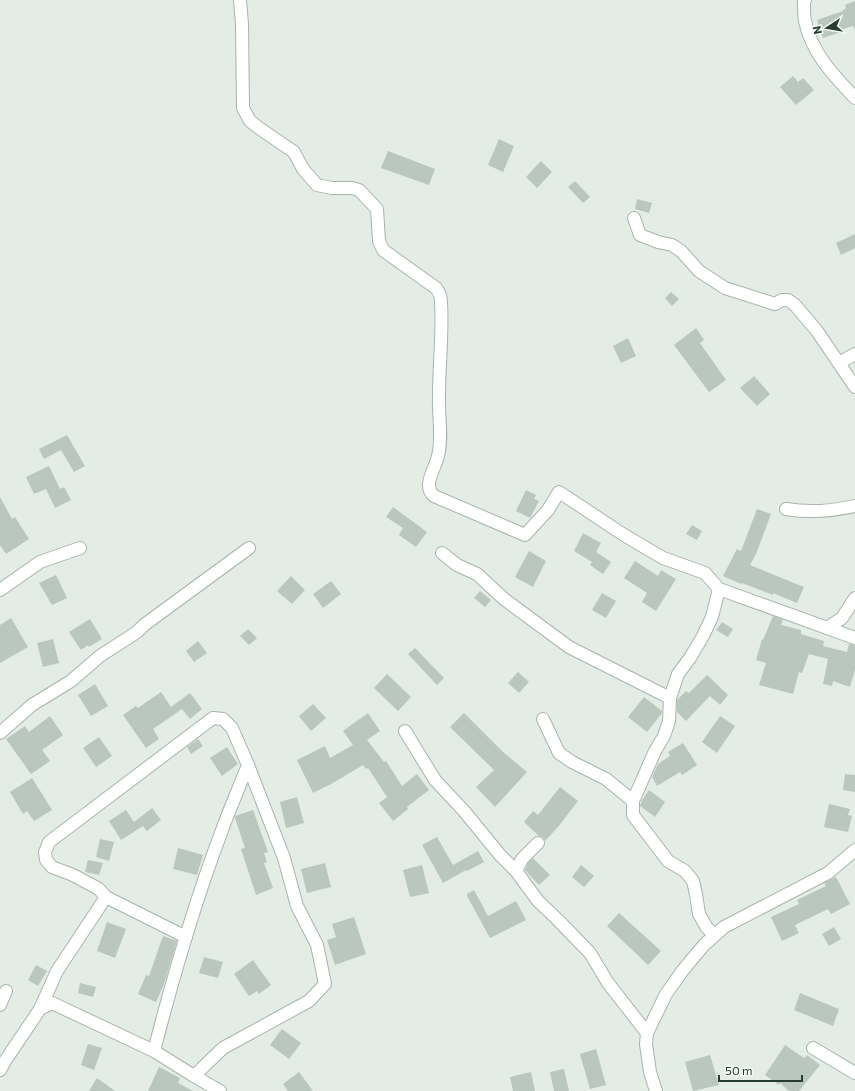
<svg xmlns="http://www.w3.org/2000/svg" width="855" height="1091" font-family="Commissioner,sans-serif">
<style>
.building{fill:#b9c7bf}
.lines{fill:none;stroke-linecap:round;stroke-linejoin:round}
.minor-casing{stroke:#a7b4ac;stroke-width:14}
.minor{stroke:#fff;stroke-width:12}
</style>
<rect width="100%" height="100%" fill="#e4ece6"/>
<g class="building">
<path d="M855 1V30L853 26 843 29 844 31 823 38 817 20 843 11V10L846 8 845 5Z"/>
<path d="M793 76 798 82 803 78 814 90 796 105 780 87Z"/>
<path d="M499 139 514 146 503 172 488 165Z"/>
<path d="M388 151 435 169 429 185 381 168Z"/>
<path d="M541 161 552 172 537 188 526 177Z"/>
<path d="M575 181 590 197 583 203 568 187Z"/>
<path d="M637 199 652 203 649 213 635 209Z"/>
<path d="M855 234V248L841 255 836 243Z"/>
<path d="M671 292 679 299 672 306 665 298Z"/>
<path d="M696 328 704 340 700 343 726 380 709 392 674 345Z"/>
<path d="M628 338 636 356 621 363 613 346Z"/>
<path d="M754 376 770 394 757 406 740 388Z"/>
<path d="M67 435 85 466 74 472 61 450 44 459 39 449Z"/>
<path d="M49 466 60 489 64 487 71 500 55 508 46 489 34 494 26 477Z"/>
<path d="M526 490 536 495 534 499 539 501 530 518 516 511Z"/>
<path d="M0 497 12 519 15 517 29 539 6 554 0 545Z"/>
<path d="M393 507 427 532 416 547 399 535 403 528 386 517Z"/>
<path d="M757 509 771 514 756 554 750 565 804 587 797 603 773 593V595L742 583 741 584 723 576 737 549 741 551Z"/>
<path d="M692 525 702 531 697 540 686 534Z"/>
<path d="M583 533 601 543 596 552 611 562 603 574 590 565 592 562 574 551Z"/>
<path d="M529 551 546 561 533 587 515 577Z"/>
<path d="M635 561 658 576 661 570 676 579 656 611 642 602 647 593 624 578Z"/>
<path d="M56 575 67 598 52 605 39 583Z"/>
<path d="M291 576 305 590 292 604 277 591Z"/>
<path d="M331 581 341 594 323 608 313 594Z"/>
<path d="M480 591 491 600 485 607 474 598Z"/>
<path d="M602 593 616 601 606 618 592 610Z"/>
<path d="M773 616 783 620 781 625 801 630V634L824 641 823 646 847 652 849 644 855 645V670L850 687 833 681 832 686 823 684 828 659 809 654 802 673 799 672 793 694 759 685 766 663 756 660 762 639 763 640Z"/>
<path d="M11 618 28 647 0 663V625Z"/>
<path d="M90 619 102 639 89 647 88 645 81 650 69 632Z"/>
<path d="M722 622 733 629 728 637 716 630Z"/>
<path d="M248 629 257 638 249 645 240 636Z"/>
<path d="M53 639 59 663 43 667 37 643Z"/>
<path d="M198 641 207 653 194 662 186 651Z"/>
<path d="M415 648 444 678 437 685 408 654Z"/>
<path d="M518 672 529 682 519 693 508 683Z"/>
<path d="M387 674 411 697 398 711 374 688Z"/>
<path d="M707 675 728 695 720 705 710 696 686 721 677 712V700L686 691 689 693Z"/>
<path d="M95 684 108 706 91 716 78 695Z"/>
<path d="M161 692 171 707 190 693 202 709 190 719 182 709 153 729 159 739 146 748 123 715 136 706 138 708Z"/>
<path d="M644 697 662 711V713L647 732 628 717Z"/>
<path d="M313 704 326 718 311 731 299 716Z"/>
<path d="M368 713 380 731 367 740 384 762 386 761 402 786 417 774 429 790 407 807 408 809 393 821 379 803 387 797 368 768 366 769 363 765 333 783 313 793 297 760 325 746 330 758 353 745 343 731Z"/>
<path d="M464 713 503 752 527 772 495 807 476 787 494 770 450 727Z"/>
<path d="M50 716 63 735 42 750 50 761 31 774 6 739 25 726 29 732Z"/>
<path d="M720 716 735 726 717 753 702 742Z"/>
<path d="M99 737 112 756 96 767 83 748Z"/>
<path d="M198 739 203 746 191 754 187 747Z"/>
<path d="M683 743 697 765 682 775 680 772 657 786 652 777 658 764 670 756 668 752Z"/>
<path d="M227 747 238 764 222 776 210 758Z"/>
<path d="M845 774 855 775V792L843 790Z"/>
<path d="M32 778 52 810 34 821 27 811 23 814 10 792Z"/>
<path d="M560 787 578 801 558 827 545 841 543 837 539 836 524 822 533 811 538 815Z"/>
<path d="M649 790 665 802 655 817 640 806 642 800Z"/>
<path d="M297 797 304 823 286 828 280 802Z"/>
<path d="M829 804 850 809 848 815 852 816 848 832 824 827Z"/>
<path d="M152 808 161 820 147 831 143 826 121 840 109 821 126 810 134 822Z"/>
<path d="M253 810 268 852 264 853 267 862 264 863 273 888 256 895 241 849 245 848 235 818V816Z"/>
<path d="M437 837 453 865 478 851 484 862 467 871 466 870 443 883 422 845Z"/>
<path d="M100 839 114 842 109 861 96 857Z"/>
<path d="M178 848 203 855 197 875 173 869Z"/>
<path d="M533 858 550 875 539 885 525 870 528 863Z"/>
<path d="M88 860 103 863 99 875 85 872Z"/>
<path d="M325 863 331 887 307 893 301 869Z"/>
<path d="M422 865 429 893 410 897 403 870Z"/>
<path d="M581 865 594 876 584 887 572 877Z"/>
<path d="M836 877 850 904 831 914 828 909 795 925 799 933 782 941 771 917 799 904 797 900 826 886 824 883Z"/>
<path d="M474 890 488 916 516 901 526 920 490 938 467 896V894Z"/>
<path d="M619 913 661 951 648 965 607 926Z"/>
<path d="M354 917 366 954 335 965 327 940 336 937 332 924Z"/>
<path d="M107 922 126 929 115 958 97 951Z"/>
<path d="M834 927 841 939 829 946 822 934Z"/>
<path d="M163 936 177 941 164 984 156 1002 138 994 146 975 149 976Z"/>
<path d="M204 957 223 962 218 978 199 973Z"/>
<path d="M253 960 271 985 259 994 257 991 249 996 234 974Z"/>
<path d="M36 965 47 971 38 986 28 980Z"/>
<path d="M80 983 96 987 93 997 78 993Z"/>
<path d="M800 993 839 1009 833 1026 794 1010Z"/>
<path d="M282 1029 301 1043 289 1059 270 1045Z"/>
<path d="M88 1044 102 1048 94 1070 81 1065Z"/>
<path d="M785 1045 804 1058 807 1055 820 1065 799 1091H789L780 1083 779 1085 765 1075Z"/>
<path d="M596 1049 606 1085 590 1089 580 1054Z"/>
<path d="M710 1055 719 1085 693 1091 685 1062Z"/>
<path d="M159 1067 180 1078 178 1083 193 1091H148Z"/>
<path d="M564 1069 569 1091H554L550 1072Z"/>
<path d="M299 1072 313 1091H288L283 1084Z"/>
<path d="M531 1072 535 1091H513L510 1077Z"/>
<path d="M97 1078 115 1091H89Z"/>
</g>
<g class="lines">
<g class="minor-casing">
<g id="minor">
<path d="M240 0 242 24 243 108 250 121 259 128 294 152 303 169 317 185 332 188H352L359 190 377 209 379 241 383 250 436 288C440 293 441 296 441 302 443 333 439 364 439 395 438 415 443 437 438 456 435 469 422 486 434 496L525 535 548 510 559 492 624 535 663 558 705 573 719 589 855 638"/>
<path d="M805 0 804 2C804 8 804 15 805 21 811 52 834 76 855 98"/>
<path d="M634 218 640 235 658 242 672 245 681 251 699 271 725 288 775 304 782 300H788L795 305 817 331 855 387"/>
<path d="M839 363 855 354"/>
<path d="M786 509C811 513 830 511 855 506"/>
<path d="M442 553 457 565 477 574 504 599 569 647 670 698"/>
<path d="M0 590 40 562 80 548"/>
<path d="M827 628 842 618 855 598"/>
<path d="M543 719 559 753 572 762 606 779 633 801"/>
<path d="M405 731 435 780 464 811 500 855 516 871"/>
<path d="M0 733 32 705 71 681 100 656 137 632 144 625 249 548"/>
<path d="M538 843 522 859 516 871 538 901 557 919 590 953 608 983 647 1033"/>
<path d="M715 935 707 928 699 914 696 894 693 881 685 871 668 861 633 815V801L655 751 664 736 669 721 670 698 678 674 690 658 703 636 712 617 719 589"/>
<path d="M186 937 106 897 99 889 73 875 52 867 46 860 45 852 49 842 213 718 223 719 232 728 248 765 284 858 297 906 317 945 325 984 309 1001 223 1048 194 1076"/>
<path d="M0 1005 6 991"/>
<path d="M40 1009 57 971 106 897"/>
<path d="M813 1048 855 1073"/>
<path d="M154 1051C173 977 194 904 221 833 229 810 239 788 248 765"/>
<path d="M0 1070 5 1061 40 1009 52 1003 154 1051 194 1076 220 1091"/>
<path d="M656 1091 650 1072 646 1044 647 1033 666 994 683 970 704 945 724 927 828 873 855 850"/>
</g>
</g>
<use href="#minor" class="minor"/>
</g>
<g transform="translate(827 28) rotate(258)" stroke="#f4f9f5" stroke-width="3" paint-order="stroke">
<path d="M0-3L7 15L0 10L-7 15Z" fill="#253c31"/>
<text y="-6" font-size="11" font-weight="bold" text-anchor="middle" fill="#253c31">N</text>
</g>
<path d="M719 1075v6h83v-6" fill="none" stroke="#253c31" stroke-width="2"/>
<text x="725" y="1075" font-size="12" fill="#253c31" stroke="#f4f9f5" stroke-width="3" paint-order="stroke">50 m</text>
</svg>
